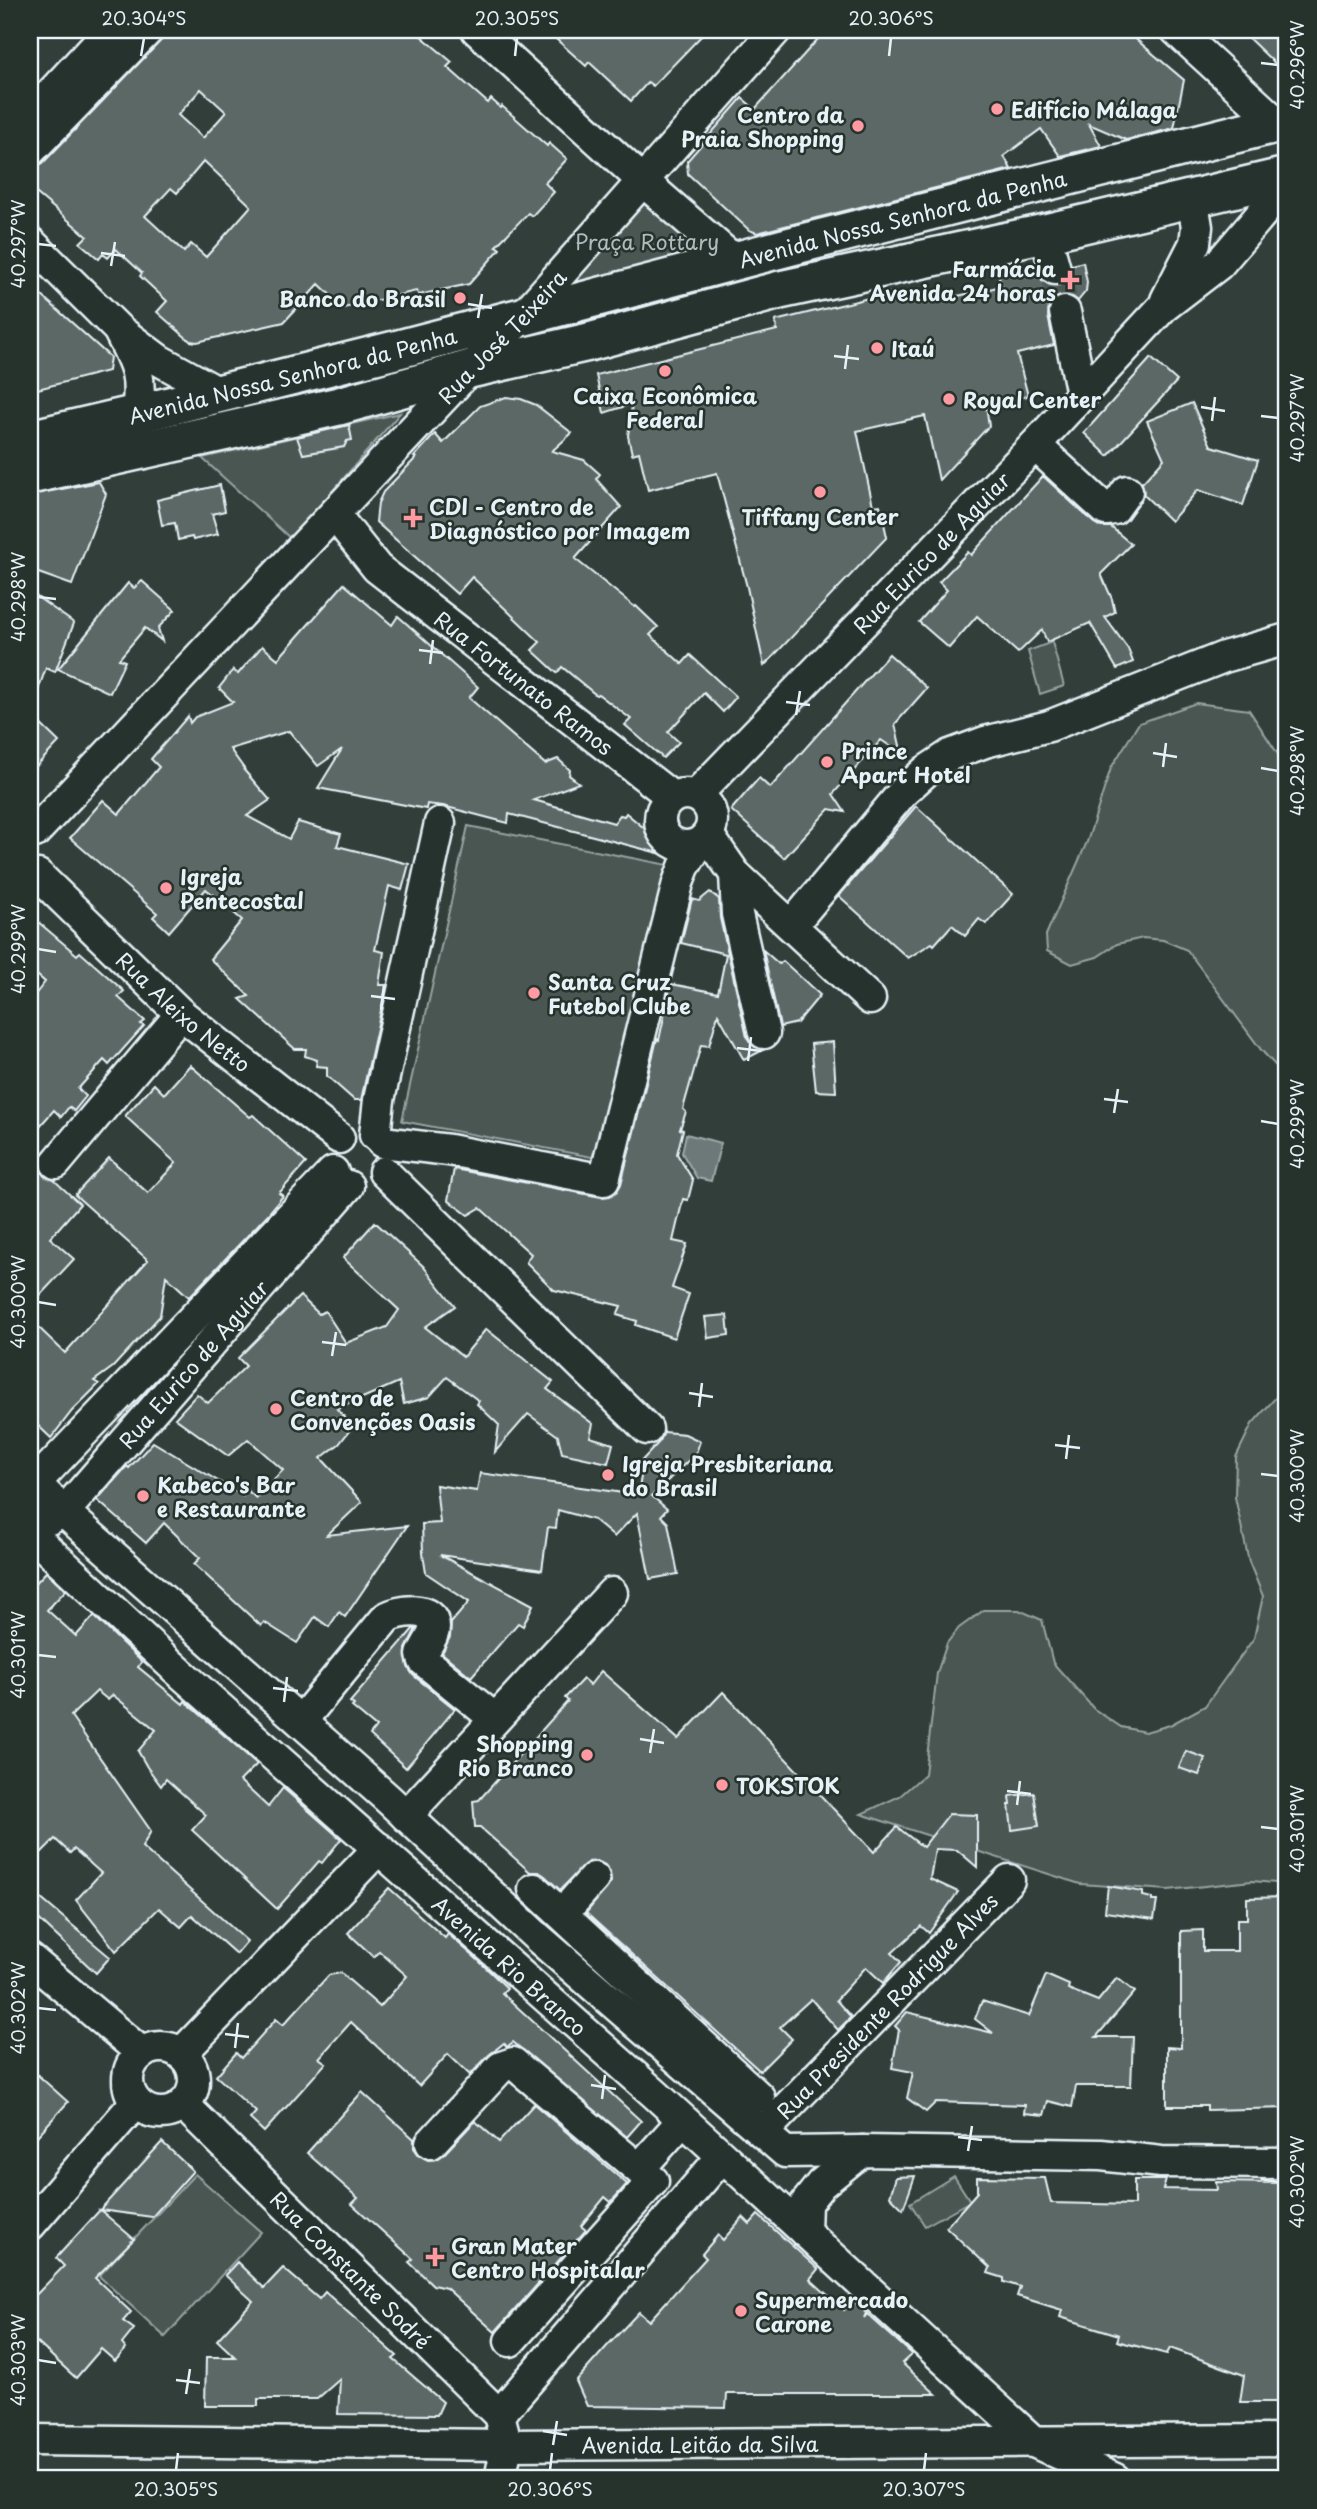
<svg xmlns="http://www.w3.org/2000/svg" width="1317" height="2509" font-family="'Playpen Sans',sans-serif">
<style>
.green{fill:#495651;stroke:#98a4a4;stroke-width:2}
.water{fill:#6d7978;stroke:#9ea9ab;stroke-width:2}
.building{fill:#5c6865;stroke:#e8f1f8;stroke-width:2;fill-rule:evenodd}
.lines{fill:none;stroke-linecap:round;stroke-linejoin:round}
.minor-tunnel{stroke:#4d5956;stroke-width:30;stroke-dasharray:30 15;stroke-linecap:butt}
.minor-casing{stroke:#e8f1f8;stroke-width:35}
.major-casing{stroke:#e8f1f8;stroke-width:42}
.minor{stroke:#26332d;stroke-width:30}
.major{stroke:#26332d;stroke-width:37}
.ticks{fill:none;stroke:#e8f1f8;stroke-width:2.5}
.poi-dot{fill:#ff9aa2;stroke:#26332d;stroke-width:2.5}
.labels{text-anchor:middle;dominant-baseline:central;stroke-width:5;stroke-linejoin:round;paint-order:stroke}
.poi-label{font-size:21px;font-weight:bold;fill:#e8f1f8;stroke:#26332d;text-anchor:start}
.street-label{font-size:21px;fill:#e8f1f8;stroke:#26332d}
.park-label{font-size:21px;fill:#b0bbbe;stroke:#26332d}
.neatline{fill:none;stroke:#e8f1f8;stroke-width:2.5}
.ticks-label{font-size:18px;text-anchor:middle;fill:#e8f1f8}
</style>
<rect width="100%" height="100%" fill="#323e39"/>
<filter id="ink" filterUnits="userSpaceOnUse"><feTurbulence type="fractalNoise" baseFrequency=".0143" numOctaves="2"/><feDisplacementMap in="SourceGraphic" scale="14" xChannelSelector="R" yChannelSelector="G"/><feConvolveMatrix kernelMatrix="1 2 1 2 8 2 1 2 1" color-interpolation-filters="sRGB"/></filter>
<g filter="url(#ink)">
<g class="green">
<path d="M643 186 726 259 544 305Z"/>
<path d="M400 413 291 539 202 458Z"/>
<path d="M1052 642 1064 686 1040 694 1028 651Z"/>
<path d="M1196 703 1249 710 1287 768V1078L1262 1051 1187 950 1163 940 1143 938 1117 944 1097 957 1072 964 1047 951 1046 935 1087 842 1111 768 1139 723Z"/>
<path d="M468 826 668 865 597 1158 402 1121Z"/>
<path d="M1287 1385V1884L1252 1881 1168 1890 1080 1884 861 1814 900 1796 925 1774 937 1673 947 1643 959 1628 984 1610H1019L1042 1620 1053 1663 1094 1709 1121 1727 1145 1732 1170 1725 1205 1706 1254 1638 1263 1596 1249 1562 1235 1497 1236 1457 1252 1424Z"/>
<path d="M195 2174 261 2232 165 2337 99 2276Z"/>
<path d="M954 2176 970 2201 925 2226 910 2203Z"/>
</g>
<path class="water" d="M686 1134 721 1143 711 1181 697 1178 682 1153Z"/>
<g class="building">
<path d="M171 30H414L452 62 447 67 488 103 491 99 501 108 502 106 547 146 549 143 567 159 545 183 554 192 532 216 528 213 496 246 500 249 469 284 419 295 416 291 344 308 319 284 284 322 197 342 190 341 157 312 167 301 140 276 142 273 116 249 108 258 103 254 99 259 80 243 87 236 30 188V176L36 167 43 163ZM201 89 226 112 203 138 178 115ZM204 161 251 206 206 257 191 244 184 252 145 216 171 188 177 193Z"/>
<path d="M546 30H707L653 86 648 82 631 101 589 62 586 66Z"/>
<path d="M826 30H1125L1184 80 1174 128 1126 140 1089 124 1101 146 1060 156 1041 129 1004 156 1011 169 765 231 757 233 749 230 688 174 687 161 742 98 755 109Z"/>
<path d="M1240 30H1287V75Z"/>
<path d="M1083 262 1087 282 1086 291 1078 301 1071 296 1062 295 1054 299 1049 306 1048 316 1054 345 1017 354 1028 396 986 405 989 426 939 480 925 416 857 431 873 506 880 505 887 537 764 666 747 587 717 473 648 490 639 452 632 454 628 436 632 404 604 413 596 375 777 330 775 321 889 293 891 303 900 301V304L952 292 953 297 1002 286 998 274 1035 265 1043 282 1050 286H1059L1068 281 1072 273V265Z"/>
<path d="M30 285 110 357 108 371 30 391Z"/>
<path d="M1151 358 1177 381 1108 456 1084 433Z"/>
<path d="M506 397 521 399 536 405 572 433 552 451 584 460 600 474 596 479 621 507 575 559 635 607 636 606 658 627 650 635 682 664 690 655 736 697 723 712 704 693 668 732 679 742 663 758 625 725 631 719 598 694 596 695 562 667 557 673 532 650 540 642 472 577 457 594 376 522 378 503 383 492 416 458 414 457 435 434 443 443 480 406Z"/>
<path d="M1192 403 1211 446 1258 460 1243 505 1198 490 1171 521 1144 495 1142 483 1164 459 1147 421Z"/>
<path d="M349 425 352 440 347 441 344 447 303 454 297 437Z"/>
<path d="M1043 476 1094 523 1101 527H1111L1131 544 1101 574 1112 599 1115 612 1105 617 1128 649 1133 662 1117 669 1090 623 1047 642 1042 630 1018 653 977 616 949 648 919 622 947 590 939 582 968 552 971 555Z"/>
<path d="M99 482 106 494 72 585 30 570V495Z"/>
<path d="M220 485 225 511 212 514 218 534 193 540 192 537 178 540 175 523 162 525 157 500Z"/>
<path d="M142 581 175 610 158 628 162 641 145 628 119 659 125 661 110 693 58 669 128 583 134 588Z"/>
<path d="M344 584 392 625 398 616 478 687 469 698 545 764 558 759 570 770 569 775 579 783 534 800 614 823 620 815 624 816 626 813 673 852 670 856 509 814 508 823 443 806 427 804 426 809 318 788 342 749 318 766 289 731 230 749 245 770 243 769 270 800 247 816 289 839 298 822 341 834 337 846 409 864 402 890 389 886 375 950 384 952 379 985H386V988L361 1100H354L327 1076V1067L316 1066 317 1060 305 1056 306 1049H295L240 999 249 996 210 959 242 920 206 889 169 932 153 917 157 913 70 838 103 800 119 814 159 767 151 759 188 716 190 723 195 717 233 702 219 688 233 670 238 674 262 646 278 659Z"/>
<path d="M30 592 74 623 55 672 46 668 32 707 30 706Z"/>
<path d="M889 654 927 688 895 724 902 754 881 740 833 794 845 812 829 809 784 858 731 810 759 778 770 788Z"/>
<path d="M30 714 59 742 30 773Z"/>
<path d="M916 806 1013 894 986 924 979 919 965 936 952 925 934 945 932 943 908 958 839 896Z"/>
<path d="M710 892 719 899 720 918 747 1037 752 1045 763 1050 744 1060 718 1014 709 1046 701 1045 683 1109 686 1112 680 1129 683 1130 677 1154 693 1180 688 1200 683 1199 673 1241 687 1244 672 1288 689 1294 674 1338 636 1325 637 1321 617 1315 621 1306 554 1290 526 1262 531 1254 480 1208 468 1215 448 1200 454 1169 601 1197 610 1196 617 1191 621 1184 657 1039 659 1040 671 984 718 993 726 954 681 943 692 899 699 901Z"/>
<path d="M30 915 77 955 80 952 124 991 118 997 145 1021 141 1024 144 1026 109 1065 104 1060 78 1089 86 1096 74 1111 69 1107 61 1117 54 1110 30 1137V1001L45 982 30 969Z"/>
<path d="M763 950 779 964 783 961 820 995 797 1023 780 1027Z"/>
<path d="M833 1042 836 1092 816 1091 811 1044Z"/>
<path d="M190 1065 250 1117 253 1115 306 1163 279 1193 283 1196 269 1213 189 1297 166 1276 160 1316 113 1367 94 1381 99 1384 72 1411 51 1438 30 1418V1319L65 1353 148 1260 75 1195 109 1158 148 1193 176 1163 125 1116 154 1084 164 1094Z"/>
<path d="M30 1158 39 1167 44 1176 54 1180 80 1204 50 1238 74 1259 30 1306Z"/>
<path d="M375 1222 423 1266 455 1306 425 1327 463 1357 486 1329 553 1382 547 1389 593 1424 590 1437 613 1444 608 1463 562 1453 558 1436 528 1414 495 1452 499 1425 477 1404 479 1401 447 1377 429 1397 404 1404 399 1382 337 1409 353 1426 339 1444 321 1458 362 1502 327 1535 407 1526 345 1617 339 1612 329 1627 315 1617 297 1643 264 1622 261 1626 194 1564 200 1558 164 1523 146 1543 97 1500 127 1466 129 1468 153 1442 243 1496 247 1490 256 1498 283 1470 248 1439 228 1456 175 1418 197 1394 208 1403 246 1366 238 1358 300 1296 319 1314 325 1311 346 1343 387 1327 399 1310 343 1258Z"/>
<path d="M727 1315 729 1335 708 1338 705 1317Z"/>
<path d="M664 1432 685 1434 700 1441 696 1453 652 1496 667 1509 661 1516 668 1523 678 1574 650 1579 637 1513 614 1537 594 1520 558 1510 556 1528 548 1527 542 1570 440 1555 533 1605 523 1626 518 1623 471 1677 442 1653 450 1637 451 1623 469 1602 426 1573 423 1553 422 1524 440 1523 436 1485 477 1491 480 1473 638 1495 642 1470 635 1468 660 1441Z"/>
<path d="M46 1572 66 1590 47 1610 76 1636 94 1616 142 1662 138 1667 183 1704 185 1701 257 1764 240 1781 268 1807 283 1788 341 1839 322 1863 319 1861 277 1909 192 1830 206 1815 166 1779 161 1786 147 1767 138 1751 156 1730 113 1695 108 1700 97 1691 71 1716 151 1831 142 1847 247 1941 236 1954 192 1915 181 1927 159 1908 116 1951 76 1900 101 1873 74 1849 70 1853 55 1839 40 1854 30 1841V1589Z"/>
<path d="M413 1629H416L406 1649 408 1667 413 1675 455 1709 406 1768 370 1735 376 1727 352 1707 354 1705 350 1702Z"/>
<path d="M601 1671 678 1739 723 1692 874 1852 897 1827 923 1847 949 1814 977 1815V1867L957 1850 935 1849 930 1879 958 1892 929 1933 921 1926 892 1953 901 1962 883 1983 866 1967 836 2000 851 2017 838 2030 811 1999 780 2027 792 2039 760 2071 586 1913 611 1882 610 1872 605 1865 597 1861 588 1862 560 1890 545 1876 539 1872H530L480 1827H475L473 1801 479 1800 568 1701 565 1698 583 1679 590 1685Z"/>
<path d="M1186 1751 1205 1758 1199 1775 1179 1768Z"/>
<path d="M1034 1793 1039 1826 1012 1830 1009 1805H1011L1010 1796Z"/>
<path d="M1108 1886 1143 1892V1896L1152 1898V1901H1157L1154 1919 1105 1912Z"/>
<path d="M389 1888 445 1938 448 1934 478 1960 507 1988 502 1993 641 2121 627 2137 513 2042 507 2047 504 2043 489 2055 470 2075 448 2054 419 2086 351 2022 319 2058 326 2063 264 2132 250 2119 256 2112 216 2076 236 2053 241 2058 276 2019 283 2025 329 1975 341 1973 380 2007 407 1976 379 1951 374 1957 348 1933Z"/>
<path d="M33 1892 110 1957 96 1973 30 1911V1896Z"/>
<path d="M1287 1897V2108L1207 2110V2106H1167V2047L1181 2048V1931L1203 1930V1951H1237V1919H1247V1898Z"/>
<path d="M1046 1975 1069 1985 1068 1989 1098 2001 1117 1978 1135 1992 1096 2037H1133L1131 2086H1076L1072 2107 1048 2101 1044 2115 1024 2113 1025 2105 936 2102 926 2112 907 2098 913 2072 892 2068 899 2030 895 2026 907 2012 993 2033 975 2019 982 2001 1029 2016Z"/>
<path d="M30 2068 68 2102 30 2144Z"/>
<path d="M362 2092 414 2139V2148L419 2155 428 2160 437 2159 443 2155 475 2121 499 2142 534 2104 627 2184 611 2202 605 2197 581 2226 586 2230 495 2332 446 2288 433 2285 409 2262 413 2259 352 2204 358 2198 307 2153Z"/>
<path d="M162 2142 193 2171 152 2217 100 2210 134 2239 95 2278 131 2312 123 2321 134 2329 122 2344 126 2349 115 2361 101 2349 76 2378 30 2336V2301L64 2266 56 2258Z"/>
<path d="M915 2176 909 2193 903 2209 890 2196 896 2177Z"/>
<path d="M977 2177 1045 2178 1051 2203 1134 2205V2180H1166L1163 2189 1217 2190 1216 2182 1287 2183V2402H1240L1244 2375 1170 2348 1167 2354 1117 2341 1119 2335 1060 2317 1062 2310 1017 2296 1020 2287 1004 2282V2278L988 2273 990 2268 946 2227 977 2192Z"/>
<path d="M758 2215 818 2269 810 2279 844 2310 852 2300 866 2313 864 2318 867 2314 912 2354 902 2363 936 2394H727L726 2408 587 2406 576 2381 609 2344 639 2312 649 2321 706 2258 702 2254 718 2235 723 2240 743 2217 750 2224Z"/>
<path d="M237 2262 264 2288 283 2268 319 2299 325 2292 397 2356 393 2359 443 2402 437 2415 338 2414 340 2379 317 2399H258V2406H205L206 2357H235L217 2340 253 2301 225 2275Z"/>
</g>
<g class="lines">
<path class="minor-tunnel" d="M1055 269 1065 312"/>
<g class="minor-casing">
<g id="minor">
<path d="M477 30 644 182 735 261"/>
<path d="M1176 30 1277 123"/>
<path d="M30 116 110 30"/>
<path d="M30 151 148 30"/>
<path d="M1045 233 1055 269"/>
<path d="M30 242 119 330 159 360 219 393"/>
<path d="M1166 300 1195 243 1197 227 1192 197"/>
<path d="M1065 312 1082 394"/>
<path d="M120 333C137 367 142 375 137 414"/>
<path d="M1035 445 1106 510 1114 509 1127 491"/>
<path id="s1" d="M335 515 377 568 672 797"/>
<circle cx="686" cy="820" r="26"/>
<path id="s2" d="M696 795 1035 445 1163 307 1219 264 1287 184"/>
<path id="s3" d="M35 832 470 369 524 315 776 30"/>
<path d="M708 835 735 874 870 999"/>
<path d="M735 874 737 914 764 1033"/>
<path id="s4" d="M38 875 181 1014 339 1138"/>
<path d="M792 925 903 792 926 771 950 755 985 742 1049 726 1224 657 1287 639"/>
<path d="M375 1135 379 1100 440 823"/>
<path d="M382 1142 449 1150 604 1180 678 883 684 867 699 843"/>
<path d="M56 1163 181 1014"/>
<path d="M384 1172 647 1429"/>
<path d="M30 1478 64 1512 387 1798 537 1937 785 2152 862 2151 1101 2155 1161 2162 1287 2163"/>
<path d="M31 1504 35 1483 333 1172"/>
<path id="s5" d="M47 1520 64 1512 348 1186"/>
<path id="s6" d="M30 1533 176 1669 655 2094 1034 2442 1115 2479"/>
<path d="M301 1721 386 1618C399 1610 434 1605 434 1628 434 1637 425 1646 422 1655L424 1661 495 1719"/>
<path d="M406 1816 612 1593"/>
<path d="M534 1889 759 2097"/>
<path d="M562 1914 594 1878"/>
<path d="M30 1959 142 2053"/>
<circle cx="161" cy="2080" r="33"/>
<path d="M181 2054 379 1848"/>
<path id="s7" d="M183 2104 499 2415 507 2445 500 2479"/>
<path id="s8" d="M763 2132 1009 1880"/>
<path d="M431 2143 501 2067 513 2063 653 2181 510 2341"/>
<path d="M640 2168 682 2121"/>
<path d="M30 2225 136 2102"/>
<path d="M805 2232 806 2203 821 2184 862 2151"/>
<path d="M499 2415 722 2157"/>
<path id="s9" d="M30 2440 507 2445 1287 2440"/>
</g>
</g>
<g class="major-casing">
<g id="major">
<path id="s10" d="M30 439 137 414 399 349 807 242 1287 121"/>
<path d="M30 475 339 406 470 369 589 342 780 290 1045 233 1287 176"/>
</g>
</g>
<use href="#minor" class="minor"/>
<use href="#major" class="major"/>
</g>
</g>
<path class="ticks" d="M141 56 144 38M515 56 517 38M889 56 891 38M1261 63 1278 65M38 244 56 246M101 253 125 256M111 266 115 242M468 304 492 308M478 318 482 294M834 356 859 359M845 369 848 345M1201 407 1225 411M1261 416 1278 418M1212 421 1215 397M38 597 56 599M419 650 443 653M430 664 433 640M786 702 810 705M796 715 800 691M1153 753 1177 757M1163 767 1166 743M1261 768 1278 771M38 949 56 952M371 996 395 999M381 1010 384 986M737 1048 761 1051M748 1061 751 1037M1104 1099 1128 1102M1114 1113 1118 1089M1261 1121 1278 1124M38 1302 56 1305M322 1342 346 1345M332 1356 336 1332M689 1393 713 1397M699 1407 702 1383M1055 1445 1080 1448M1066 1459 1069 1435M1261 1474 1278 1476M38 1655 56 1657M273 1688 298 1691M284 1702 287 1677M640 1739 664 1743M650 1753 654 1729M1007 1791 1031 1794M1017 1805 1020 1781M1261 1827 1278 1829M38 2008 56 2010M225 2034 249 2037M235 2048 238 2023M591 2085 616 2089M602 2099 605 2075M958 2137 982 2140M968 2151 972 2126M1261 2179 1278 2182M38 2360 56 2363M176 2380 200 2383M186 2394 190 2369M543 2431 567 2435M553 2445 557 2421M176 2470 178 2453M550 2470 552 2453M924 2470 926 2453"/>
<g class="poi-dot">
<circle cx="997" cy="109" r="7"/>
<circle cx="858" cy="126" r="7"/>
<path d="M1066.5 269.5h7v7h7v7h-7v7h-7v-7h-7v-7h7z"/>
<circle cx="460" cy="298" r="7"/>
<circle cx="877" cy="348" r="7"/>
<circle cx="665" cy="371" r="7"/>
<circle cx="949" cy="399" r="7"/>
<circle cx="820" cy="492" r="7"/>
<path d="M409.5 507.5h7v7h7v7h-7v7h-7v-7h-7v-7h7z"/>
<circle cx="827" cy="762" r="7"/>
<circle cx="166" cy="888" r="7"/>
<circle cx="534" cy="993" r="7"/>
<circle cx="276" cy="1409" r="7"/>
<circle cx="608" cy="1475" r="7"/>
<circle cx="143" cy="1496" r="7"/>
<circle cx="587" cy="1755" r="7"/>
<circle cx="722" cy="1785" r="7"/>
<path d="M431.5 2246.5h7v7h7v7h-7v7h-7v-7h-7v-7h7z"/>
<circle cx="741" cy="2311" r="7"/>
</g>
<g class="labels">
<g class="poi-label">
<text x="1011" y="109">Edifício Málaga</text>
<text x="844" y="114" text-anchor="end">Centro da<tspan x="844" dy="24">Praia Shopping</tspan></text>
<text x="1056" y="268" text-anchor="end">Farmácia<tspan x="1056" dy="24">Avenida 24 horas</tspan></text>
<text x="446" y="298" text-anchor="end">Banco do Brasil</text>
<text x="891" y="348">Itaú</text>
<text x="665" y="395" text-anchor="middle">Caixa Econômica<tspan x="665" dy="24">Federal</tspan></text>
<text x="963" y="399">Royal Center</text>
<text x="429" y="506">CDI - Centro de<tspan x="429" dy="24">Diagnóstico por Imagem</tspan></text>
<text x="820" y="516" text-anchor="middle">Tiffany Center</text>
<text x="841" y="750">Prince<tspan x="841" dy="24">Apart Hotel</tspan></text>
<text x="180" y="876">Igreja<tspan x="180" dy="24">Pentecostal</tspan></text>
<text x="548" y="981">Santa Cruz<tspan x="548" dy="24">Futebol Clube</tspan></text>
<text x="290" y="1397">Centro de<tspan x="290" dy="24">Convenções Oasis</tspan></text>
<text x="622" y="1463">Igreja Presbiteriana<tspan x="622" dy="24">do Brasil</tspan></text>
<text x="157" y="1484">Kabeco's Bar<tspan x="157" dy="24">e Restaurante</tspan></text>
<text x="573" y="1743" text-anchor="end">Shopping<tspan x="573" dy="24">Rio Branco</tspan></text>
<text x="736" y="1785">TOKSTOK</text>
<text x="451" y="2245">Gran Mater<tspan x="451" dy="24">Centro Hospitalar</tspan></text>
<text x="755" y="2299">Supermercado<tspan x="755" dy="24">Carone</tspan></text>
</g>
<g class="street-label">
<text stroke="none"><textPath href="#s10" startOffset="900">Avenida Nossa Senhora da Penha</textPath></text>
<text stroke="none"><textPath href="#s3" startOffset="681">Rua José Teixeira</textPath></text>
<text stroke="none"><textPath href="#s10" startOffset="270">Avenida Nossa Senhora da Penha</textPath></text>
<text stroke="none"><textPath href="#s2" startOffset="338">Rua Eurico de Aguiar</textPath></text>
<text stroke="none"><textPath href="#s1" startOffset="254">Rua Fortunato Ramos</textPath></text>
<text stroke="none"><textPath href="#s4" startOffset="200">Rua Aleixo Netto</textPath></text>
<text stroke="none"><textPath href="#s5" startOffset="215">Rua Eurico de Aguiar</textPath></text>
<text stroke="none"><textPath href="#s6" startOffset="646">Avenida Rio Branco</textPath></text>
<text stroke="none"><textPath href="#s8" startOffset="177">Rua Presidente Rodrigue Alves</textPath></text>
<text stroke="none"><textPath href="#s7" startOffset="236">Rua Constante Sodré</textPath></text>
<text stroke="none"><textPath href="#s9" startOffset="670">Avenida Leitão da Silva</textPath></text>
</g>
<g class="park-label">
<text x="647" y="241">Praça Rottary</text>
</g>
</g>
<rect width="1317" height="2509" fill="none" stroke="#26332d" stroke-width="77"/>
<rect x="38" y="38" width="1240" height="2432" class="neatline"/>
<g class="ticks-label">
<text x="144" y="25">20.304°S</text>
<text x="517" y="25">20.305°S</text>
<text x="891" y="25">20.306°S</text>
<text transform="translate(1298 65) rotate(-90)" y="6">40.296°W</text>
<text transform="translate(19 244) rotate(-90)" y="6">40.297°W</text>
<text transform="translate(1298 418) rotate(-90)" y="6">40.297°W</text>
<text transform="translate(19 597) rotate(-90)" y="6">40.298°W</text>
<text transform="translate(1298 771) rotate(-90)" y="6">40.298°W</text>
<text transform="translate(19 949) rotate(-90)" y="6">40.299°W</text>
<text transform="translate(1298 1124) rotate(-90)" y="6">40.299°W</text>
<text transform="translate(19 1302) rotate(-90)" y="6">40.300°W</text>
<text transform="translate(1298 1476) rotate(-90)" y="6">40.300°W</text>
<text transform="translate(19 1655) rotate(-90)" y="6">40.301°W</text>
<text transform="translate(1298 1829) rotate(-90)" y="6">40.301°W</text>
<text transform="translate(19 2008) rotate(-90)" y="6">40.302°W</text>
<text transform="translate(1298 2182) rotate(-90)" y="6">40.302°W</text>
<text transform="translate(19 2360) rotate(-90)" y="6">40.303°W</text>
<text x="176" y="2496">20.305°S</text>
<text x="550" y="2496">20.306°S</text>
<text x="924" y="2496">20.307°S</text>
</g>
</svg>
